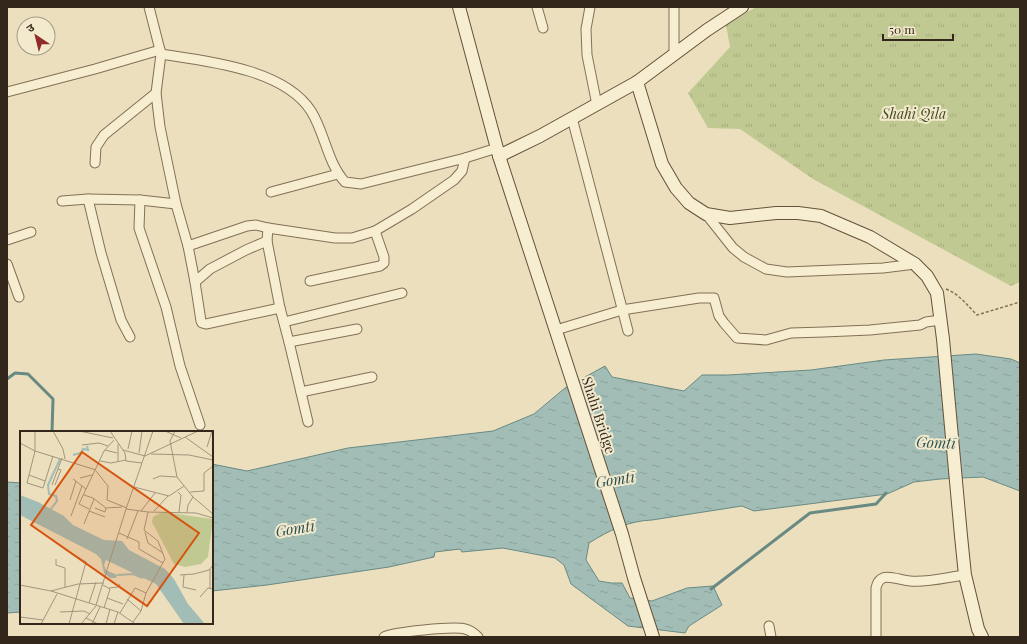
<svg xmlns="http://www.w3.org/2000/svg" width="1027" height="644" font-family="'Playfair Display','Noto Sans Devanagari',serif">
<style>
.grass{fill:url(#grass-tufts)}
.water{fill:url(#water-ripples);stroke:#698a83}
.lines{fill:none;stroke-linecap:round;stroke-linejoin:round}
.stream{stroke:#698a83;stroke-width:3}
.street-casing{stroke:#837057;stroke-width:11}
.secondary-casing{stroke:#64513b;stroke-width:14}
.path{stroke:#837057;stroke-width:1.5;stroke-dasharray:3 2;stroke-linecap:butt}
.street{stroke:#f7edd0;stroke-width:9}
.secondary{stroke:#f7edd0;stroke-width:12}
.labels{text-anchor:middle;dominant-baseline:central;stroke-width:4;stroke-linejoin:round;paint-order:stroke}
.park-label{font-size:14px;font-style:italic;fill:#424e23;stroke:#f3e9cd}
.street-label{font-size:14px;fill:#33271c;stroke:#f3e9cd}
.water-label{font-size:15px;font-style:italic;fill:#2b5251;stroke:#f3e9cd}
.inset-river{fill:none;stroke:#a1bdb6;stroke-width:2}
.inset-road{fill:none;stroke:#a2957d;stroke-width:1}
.view{fill:#d6540e;fill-opacity:0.15;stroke:#d6540e;stroke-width:2}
.inset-edge{fill:none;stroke:#33271c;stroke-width:2}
</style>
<defs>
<pattern id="grass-tufts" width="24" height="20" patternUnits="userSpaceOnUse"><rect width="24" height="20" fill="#c1c992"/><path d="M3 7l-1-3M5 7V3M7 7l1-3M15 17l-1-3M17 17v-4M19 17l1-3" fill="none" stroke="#a6ad7d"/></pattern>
<pattern id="water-ripples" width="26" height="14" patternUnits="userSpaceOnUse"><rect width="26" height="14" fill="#a1bdb6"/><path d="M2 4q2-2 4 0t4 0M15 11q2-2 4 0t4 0" fill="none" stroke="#8ba29c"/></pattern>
</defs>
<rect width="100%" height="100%" fill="#ecdfbe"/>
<path class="grass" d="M756 7H1020V282L1011 286 813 179 740 129 708 128 688 93 730 47 726 25Z"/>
<g class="water">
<path d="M976 354 1011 359 1020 363V491L983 477 940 479 914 482 887 494 754 511 742 506 652 520C628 521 610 530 589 543L586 560 599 581 611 583H622L630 598 652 601 687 588 713 586 722 605 689 626 685 633 628 626 571 584 564 565 555 558 503 548 462 552 460 549 435 552 434 557 389 567 267 585 212 591V464L247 471 348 448 493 431 534 414 565 388 605 366 612 377 684 391 702 375H728L811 370 884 360Z"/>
<path d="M7 482 21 483V612L7 613Z"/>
</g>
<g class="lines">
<g class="stream">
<path d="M7 379 15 373 28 374 53 399 52 432"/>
<path d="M711 589 810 513 876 504 886 493"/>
</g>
<g class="street-casing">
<g id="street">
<path d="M149 7 161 54 156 93 160 127 176 204 188 246 195 282 201 321 202 323 206 324 280 308"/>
<path d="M537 7 543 28"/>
<path d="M590 7 586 29 587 55 597 105"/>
<path d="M674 7V55"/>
<path d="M161 54C207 61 284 69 311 111 325 133 327 162 345 182L361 184 465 158 497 148"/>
<path d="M7 92 95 69 160 50"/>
<path d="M572 118 628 331"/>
<path d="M95 163 96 147 104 135 156 93"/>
<path d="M271 192 338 174"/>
<path d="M88 199 101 253 121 320 130 337"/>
<path d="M140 200 139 228 141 234 166 307 180 366 200 425"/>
<path d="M62 201 88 199 140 200 176 204"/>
<path d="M706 214 733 248 744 257 766 269 787 272 883 268 915 264"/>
<path d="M268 228 267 241 280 308 289 342 308 422"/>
<path d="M7 240 31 232"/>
<path d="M188 246 247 226 256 225 268 228 335 238H352L375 231 412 209 454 180 462 171 465 158"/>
<path d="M7 264 19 297"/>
<path d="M310 281 380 266 384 263V257L375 231"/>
<path d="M195 282 210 269 246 250 267 241"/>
<path d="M284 322 402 293"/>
<path d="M556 330 622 310 699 298H714L719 316 724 323 737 338 766 340 791 333 824 332 870 330 920 325 926 322 941 320"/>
<path d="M289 342 357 329"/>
<path d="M301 392 372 377"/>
<path d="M769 626 771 637"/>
<path d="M384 637C393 632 454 626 465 629 470 630 475 634 478 637"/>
<path d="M876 637V588C877 584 878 580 883 578 889 575 903 581 910 581 927 583 948 577 965 575"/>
</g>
</g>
<g class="secondary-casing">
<g id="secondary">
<path d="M459 7 499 156 622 534 634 578 653 637"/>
<path d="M637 82 662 164 676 188 689 203 706 214 730 218 776 213H798L821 216 870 237 915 264 927 276 937 293 943 339 961 536 965 575 978 629 982 637"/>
<path d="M499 156 540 136 637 82 707 30 742 7"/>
</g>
</g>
<path class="path" d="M946 289C959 294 967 305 977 315L1020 302"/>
<use href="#street" class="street"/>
<use href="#secondary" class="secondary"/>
</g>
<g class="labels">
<g class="park-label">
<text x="914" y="113">Shahi Qila</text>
</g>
<g class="street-label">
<text transform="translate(599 415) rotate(72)">Shahi Bridge</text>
</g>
<g class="water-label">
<text transform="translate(936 442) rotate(2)">Gomtī</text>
<text transform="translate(615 479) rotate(-9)">Gomtī</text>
<text transform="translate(295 528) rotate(-9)">Gomtī</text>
</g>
</g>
<g transform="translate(20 431)">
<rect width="193" height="193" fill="#ecdfbe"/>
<path d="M142 81 193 88 188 126 181 133 165 136 154 133 132 91 133 86Z" fill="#c1c992"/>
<path d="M0 64 18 71 44 85 53 94 84 109 102 110 109 119 145 138 154 148 168 173 185 193H164L136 153 86 129 84 134 86 139 97 144 96 147H90L84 142 81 128 76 123 0 84Z" fill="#a1bdb6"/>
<path class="inset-river" d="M53 24 61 22 63 18 68 19 67 15M30 79 37 70 36 65 29 63 28 54 40 28M97 144 113 143 123 147"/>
<path class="inset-road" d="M15 0V20L7 52 23 57 33 25M33 0 43 18 45 28M59 0 93 7M90 0 105 22 106 30 122 32M145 0 161 7M155 0 150 10 157 46 173 66 193 83M165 6 193 26M0 12 15 20 76 39M98 13V30M62 14 79 12 88 15M187 16 192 0M108 18 112 0M85 19 97 22M103 19 125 25M119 22 122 0M131 23 169 24 193 29M125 25 178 0M80 30 91 32 106 29M76 40 88 55 87 69 107 77M9 44 25 50M60 47 72 44M53 48 66 58M133 48 140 45 157 46M32 54 42 27M35 54 41 39 38 38M114 56 149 65 164 55M158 61 161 64 159 81M170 61 184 60V42L193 35M64 64 73 67 86 77 102 76M50 69 56 50M75 77 85 81 86 77M69 78 59 73 84 20 94 9M69 80 85 86M121 80 135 62M134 80 148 65M128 81 176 82 193 87M167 81 168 74 173 66M51 85 62 55M64 93 74 68M125 101 128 112 143 122M99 102 119 111V118L143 132M107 108 118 80M46 119 66 131 49 193M36 128V134L45 137V156M160 144 174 143 189 139 193 134M164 144 163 156 176 159M0 154 31 160 98 181 114 192M83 154 90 158 84 177M89 157 98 156 100 153M190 158V138M31 160 58 153 84 152M180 166 188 157 193 158M87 167 103 173M107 168 121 180M69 172 76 151M76 174 106 78M40 181 64 180 70 183M100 182 115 157 126 162M0 186 23 189M66 187 78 193M113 191 121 180 126 162 145 128 138 110 124 99 128 81 106 78 133 0M21 193 37 163M61 193 76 175M72 193 80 176M86 193 90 178M94 193 98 181"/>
<path class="view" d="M62 21 179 102 127 175 11 94Z"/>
<rect width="193" height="193" class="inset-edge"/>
</g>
<rect width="1027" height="644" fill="none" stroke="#33271c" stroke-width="16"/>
<g transform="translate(36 36) rotate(325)"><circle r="19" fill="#f3e9cd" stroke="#a69b86"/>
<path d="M0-3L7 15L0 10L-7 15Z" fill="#8f2c2a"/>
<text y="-6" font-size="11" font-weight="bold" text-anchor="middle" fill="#33271c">उ</text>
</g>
<path d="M883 34v6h70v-6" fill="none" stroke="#33271c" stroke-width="2"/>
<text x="889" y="34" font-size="12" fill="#33271c" stroke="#f3e9cd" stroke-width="3" paint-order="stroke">50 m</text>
</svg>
